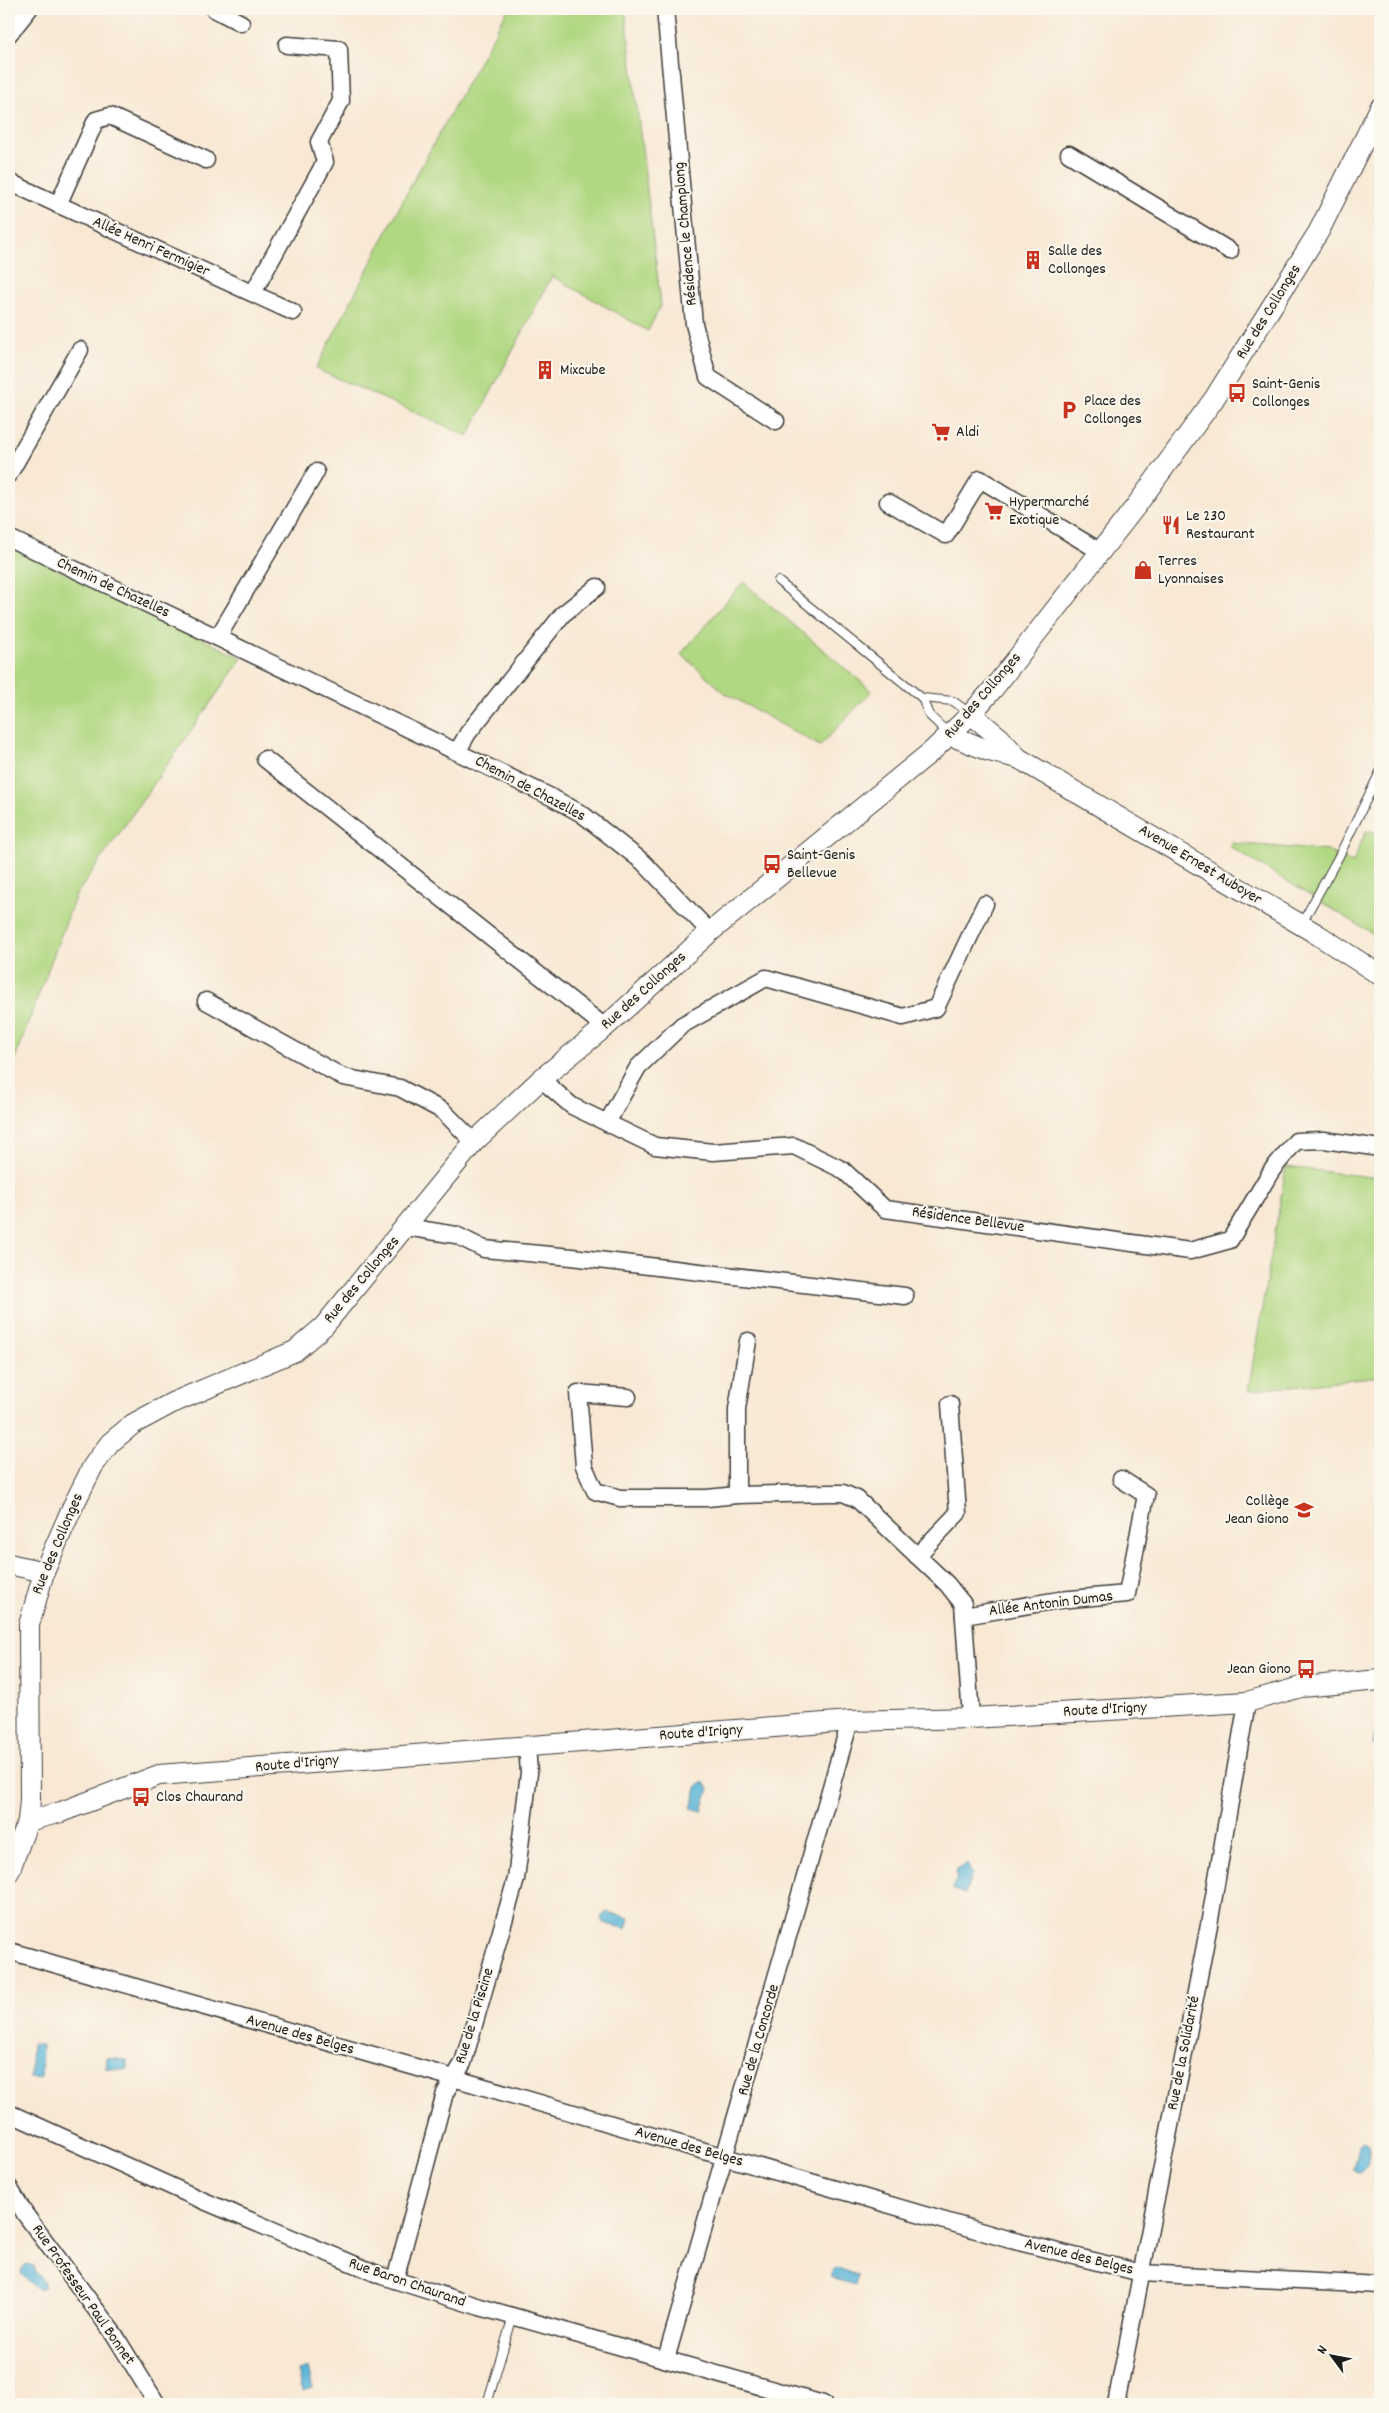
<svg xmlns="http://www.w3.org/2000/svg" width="1389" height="2413" font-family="Dekko,sans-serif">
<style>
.green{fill:#b0d781;stroke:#667a4e}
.water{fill:#5ab5d8;stroke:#3b687a}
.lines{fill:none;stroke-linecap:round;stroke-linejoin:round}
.service-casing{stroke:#3d3b38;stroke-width:10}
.minor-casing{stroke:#3d3b38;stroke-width:19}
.tertiary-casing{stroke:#3d3b38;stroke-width:22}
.service{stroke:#fff;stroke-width:8}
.minor{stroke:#fff;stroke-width:16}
.tertiary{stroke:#fff;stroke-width:20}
.labels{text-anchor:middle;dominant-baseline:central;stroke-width:4;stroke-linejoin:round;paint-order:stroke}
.street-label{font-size:16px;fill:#1c1c1c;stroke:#fbf7ec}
.poi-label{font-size:16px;fill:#1c1c1c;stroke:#fbf7ec;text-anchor:start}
</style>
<rect width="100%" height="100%" fill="#fbf7ec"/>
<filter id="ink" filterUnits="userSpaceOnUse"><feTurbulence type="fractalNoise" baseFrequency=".02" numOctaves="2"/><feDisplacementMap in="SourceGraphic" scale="10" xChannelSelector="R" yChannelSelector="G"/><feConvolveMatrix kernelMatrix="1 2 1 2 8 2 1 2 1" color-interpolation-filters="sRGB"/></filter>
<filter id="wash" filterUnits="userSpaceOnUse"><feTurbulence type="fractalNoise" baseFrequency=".0096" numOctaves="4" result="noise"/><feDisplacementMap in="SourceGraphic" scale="20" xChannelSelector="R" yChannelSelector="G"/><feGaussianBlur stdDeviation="1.12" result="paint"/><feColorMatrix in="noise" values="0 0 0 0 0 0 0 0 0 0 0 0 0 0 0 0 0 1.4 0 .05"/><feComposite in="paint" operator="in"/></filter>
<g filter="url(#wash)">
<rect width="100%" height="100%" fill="#f8e8d4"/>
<g class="green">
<path d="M508 9H625L661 305 648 331 552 276 468 436 316 369 412 183Z"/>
<path d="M9 546 242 658 76 895 9 1074Z"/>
<path d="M743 582 872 691 820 746 725 693 681 654Z"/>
<path d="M1366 831 1380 832V938L1229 846 1232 843 1328 851 1353 863Z"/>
<path d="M1286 1167 1380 1178V1376L1248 1391Z"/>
</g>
<g class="water">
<path d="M1378 1729 1380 1746 1373 1745 1375 1733Z"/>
<path d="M702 1782 705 1783 709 1788 702 1811 691 1808 698 1785Z"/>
<path d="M967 1864 972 1874 965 1894 953 1890 957 1876 956 1870Z"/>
<path d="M607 1912 629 1918 626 1929 604 1923 601 1917Z"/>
<path d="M32 2044 42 2045 41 2079 30 2078Z"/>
<path d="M107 2058 127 2060V2070L106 2068Z"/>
<path d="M1363 2141 1370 2144C1373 2154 1369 2171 1358 2172L1353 2168 1357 2158 1358 2144Z"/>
<path d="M26 2264 34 2266 36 2273 44 2282V2287L37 2289 22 2275 21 2270Z"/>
<path d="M834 2268 858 2275 855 2285 831 2278Z"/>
<path d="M308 2368 313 2388 303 2391 298 2371Z"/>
</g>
</g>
<g filter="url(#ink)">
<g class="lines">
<g class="service-casing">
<g id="service">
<path d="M778 581 922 698 929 715 949 734"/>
<path d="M922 698 953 701 971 714"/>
<path d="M1302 923 1339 856 1380 772"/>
<path d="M487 2404 513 2316"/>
</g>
</g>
<g class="minor-casing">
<g id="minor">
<path d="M214 9 241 23"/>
<path d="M665 9 694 324 708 377 776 421"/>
<path d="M9 34 29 9"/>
<path d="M1069 154 1230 251"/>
<path d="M9 182 293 312"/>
<path d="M58 205 96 120 110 116 206 160"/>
<path d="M253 293 325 162 319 142 341 101 339 49 287 45"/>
<path d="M9 474 80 350"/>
<path d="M888 502 946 535 980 479 1101 552"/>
<path d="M9 538 551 797 582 814 643 862 710 932"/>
<path d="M218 637 316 472"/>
<path d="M457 752 468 733 563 614 597 587"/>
<path d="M265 759 605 1027"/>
<path d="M206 1001 343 1077 400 1088 443 1111 474 1142"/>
<path d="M541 1079 572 1106 655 1146 713 1152 794 1146 843 1170 885 1209 1190 1251 1230 1240 1272 1170 1296 1141 1324 1140 1380 1148"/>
<path d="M607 1123 638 1067 682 1025 766 978 903 1017 936 1008 985 904"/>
<path d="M406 1227 456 1235 484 1249 572 1257 905 1296"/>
<path d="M628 1397 578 1393 584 1466 595 1491 620 1498H707L737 1495 831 1493H843L857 1499 947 1584 963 1604 971 1718"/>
<path d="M737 1495V1409L748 1341"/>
<path d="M917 1556 958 1513 950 1404"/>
<path d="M964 1616 1059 1600 1127 1594 1146 1495 1121 1479"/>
<path d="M9 1951 443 2075 1007 2239 1141 2273 1380 2285"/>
<path d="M9 2113 197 2198 382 2276 480 2307 823 2404"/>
<path d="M9 2187 25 2214 114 2334 157 2404"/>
<path d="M395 2280 445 2093 463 2063 516 1879 529 1773 527 1746"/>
<path d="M666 2359 850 1721"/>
<path d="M1116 2404 1209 1925 1247 1702"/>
</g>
</g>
<g class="tertiary-casing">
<g id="tertiary">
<path d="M971 714 1000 738 1018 758"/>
<path d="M950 735 989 751 1018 758 1315 933 1380 975"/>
<path d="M9 1564 44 1572"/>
<path d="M28 1821 61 1812 159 1775 850 1721 971 1718 1247 1702 1301 1687 1380 1680"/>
<path d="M9 1872 28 1821 30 1800 29 1625 44 1572 72 1508 93 1466 110 1443 133 1424 172 1403 295 1351 324 1326 474 1142 541 1079 605 1027 710 932 932 751 971 714 993 689 1136 506 1214 399 1319 231 1380 108"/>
</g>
</g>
<use href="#service" class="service"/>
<use href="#minor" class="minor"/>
<use href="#tertiary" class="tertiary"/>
</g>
</g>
<defs>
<g id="building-bare" transform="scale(1.5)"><path d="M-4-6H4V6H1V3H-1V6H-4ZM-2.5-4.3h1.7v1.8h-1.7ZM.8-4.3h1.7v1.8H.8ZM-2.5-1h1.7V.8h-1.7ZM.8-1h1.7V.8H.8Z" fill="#c8321e" stroke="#fbf7ec" stroke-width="2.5" paint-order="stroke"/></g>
<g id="bus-bare" transform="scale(1.5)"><path d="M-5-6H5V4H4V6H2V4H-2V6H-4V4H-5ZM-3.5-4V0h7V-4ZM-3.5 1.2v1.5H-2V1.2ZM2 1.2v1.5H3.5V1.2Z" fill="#c8321e" stroke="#fbf7ec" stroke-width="2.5" paint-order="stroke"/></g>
<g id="parking-bare" transform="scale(1.5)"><path d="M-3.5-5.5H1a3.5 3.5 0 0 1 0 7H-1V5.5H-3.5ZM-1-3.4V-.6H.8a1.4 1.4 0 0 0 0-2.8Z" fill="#c8321e" stroke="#fbf7ec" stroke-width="2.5" paint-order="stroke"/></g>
<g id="supermarket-bare" transform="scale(1.5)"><path d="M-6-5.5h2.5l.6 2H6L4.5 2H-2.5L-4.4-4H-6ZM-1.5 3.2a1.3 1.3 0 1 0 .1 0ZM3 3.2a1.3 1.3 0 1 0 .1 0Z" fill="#c8321e" stroke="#fbf7ec" stroke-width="2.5" paint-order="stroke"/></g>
<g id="restaurant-bare" transform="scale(1.5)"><path d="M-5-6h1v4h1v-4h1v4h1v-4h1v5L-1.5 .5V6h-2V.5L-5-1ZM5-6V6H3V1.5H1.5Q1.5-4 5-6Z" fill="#c8321e" stroke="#fbf7ec" stroke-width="2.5" paint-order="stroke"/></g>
<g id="shop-bare" transform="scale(1.5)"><path d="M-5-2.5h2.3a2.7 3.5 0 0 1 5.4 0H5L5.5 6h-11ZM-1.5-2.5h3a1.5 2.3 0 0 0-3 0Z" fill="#c8321e" stroke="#fbf7ec" stroke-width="2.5" paint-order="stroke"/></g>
<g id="school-bare" transform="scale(1.5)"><path d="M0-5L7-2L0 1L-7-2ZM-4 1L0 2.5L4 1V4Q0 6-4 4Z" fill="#c8321e" stroke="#fbf7ec" stroke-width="2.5" paint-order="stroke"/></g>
</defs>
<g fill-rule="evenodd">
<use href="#building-bare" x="1033" y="260"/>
<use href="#building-bare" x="545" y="370"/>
<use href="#bus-bare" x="1237" y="393"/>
<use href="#parking-bare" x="1069" y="410"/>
<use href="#supermarket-bare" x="941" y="432"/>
<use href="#supermarket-bare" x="994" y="511"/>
<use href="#restaurant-bare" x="1171" y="525"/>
<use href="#shop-bare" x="1143" y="570"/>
<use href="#bus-bare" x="772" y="864"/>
<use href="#school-bare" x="1304" y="1510"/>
<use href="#bus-bare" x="1306" y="1669"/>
<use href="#bus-bare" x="141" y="1797"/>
</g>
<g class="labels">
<g class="street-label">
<text transform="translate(686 234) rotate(-95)">Résidence le Champlong</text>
<text transform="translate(151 247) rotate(24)">Allée Henri Fermigier</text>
<text transform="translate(1269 312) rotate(-58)">Rue des Collonges</text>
<text transform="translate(113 588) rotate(25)">Chemin de Chazelles</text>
<text transform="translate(983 696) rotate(-49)">Rue des Collonges</text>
<text transform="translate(530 789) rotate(28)">Chemin de Chazelles</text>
<text transform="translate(1200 865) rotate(31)">Avenue Ernest Auboyer</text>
<text transform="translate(644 991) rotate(-42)">Rue des Collonges</text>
<text transform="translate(968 1220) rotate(8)">Résidence Bellevue</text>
<text transform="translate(362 1280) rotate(-50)">Rue des Collonges</text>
<text transform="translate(58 1544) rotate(-67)">Rue des Collonges</text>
<text transform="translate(1051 1604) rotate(-7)">Allée Antonin Dumas</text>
<text transform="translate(1105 1710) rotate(-3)">Route d'Irigny</text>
<text transform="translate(701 1733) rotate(-4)">Route d'Irigny</text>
<text transform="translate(297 1764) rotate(-5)">Route d'Irigny</text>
<text transform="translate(475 2016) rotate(-73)">Rue de la Piscine</text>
<text transform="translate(300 2035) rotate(16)">Avenue des Belges</text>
<text transform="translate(759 2040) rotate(-74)">Rue de la Concorde</text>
<text transform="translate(1184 2053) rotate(-79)">Rue de la Solidarité</text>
<text transform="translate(689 2147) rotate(16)">Avenue des Belges</text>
<text transform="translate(1079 2257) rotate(14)">Avenue des Belges</text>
<text transform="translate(407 2283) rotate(19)">Rue Baron Chaurand</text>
<text transform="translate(83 2295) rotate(55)">Rue Professeur Paul Bonnet</text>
</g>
<g class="poi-label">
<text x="1048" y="251">Salle des<tspan x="1048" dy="18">Collonges</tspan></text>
<text x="560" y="370">Mixcube</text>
<text x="1252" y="384">Saint-Genis<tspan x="1252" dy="18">Collonges</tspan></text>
<text x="1084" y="401">Place des<tspan x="1084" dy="18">Collonges</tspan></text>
<text x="956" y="432">Aldi</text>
<text x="1009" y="502">Hypermarché<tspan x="1009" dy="18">Exotique</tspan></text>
<text x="1186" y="516">Le 230<tspan x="1186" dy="18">Restaurant</tspan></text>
<text x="1158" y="561">Terres<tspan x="1158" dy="18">Lyonnaises</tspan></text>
<text x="787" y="855">Saint-Genis<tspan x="787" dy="18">Bellevue</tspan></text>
<text x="1289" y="1501" text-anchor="end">Collège<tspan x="1289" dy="18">Jean Giono</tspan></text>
<text x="1291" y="1669" text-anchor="end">Jean Giono</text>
<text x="156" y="1797">Clos Chaurand</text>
</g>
</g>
<rect width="1389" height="2413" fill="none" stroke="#fbf7ec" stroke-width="30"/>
<g transform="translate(1332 2356) rotate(302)" stroke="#fbf7ec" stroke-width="4" paint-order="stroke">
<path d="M0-4L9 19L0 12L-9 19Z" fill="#1c1c1c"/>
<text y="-8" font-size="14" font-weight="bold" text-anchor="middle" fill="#1c1c1c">N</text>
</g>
</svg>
